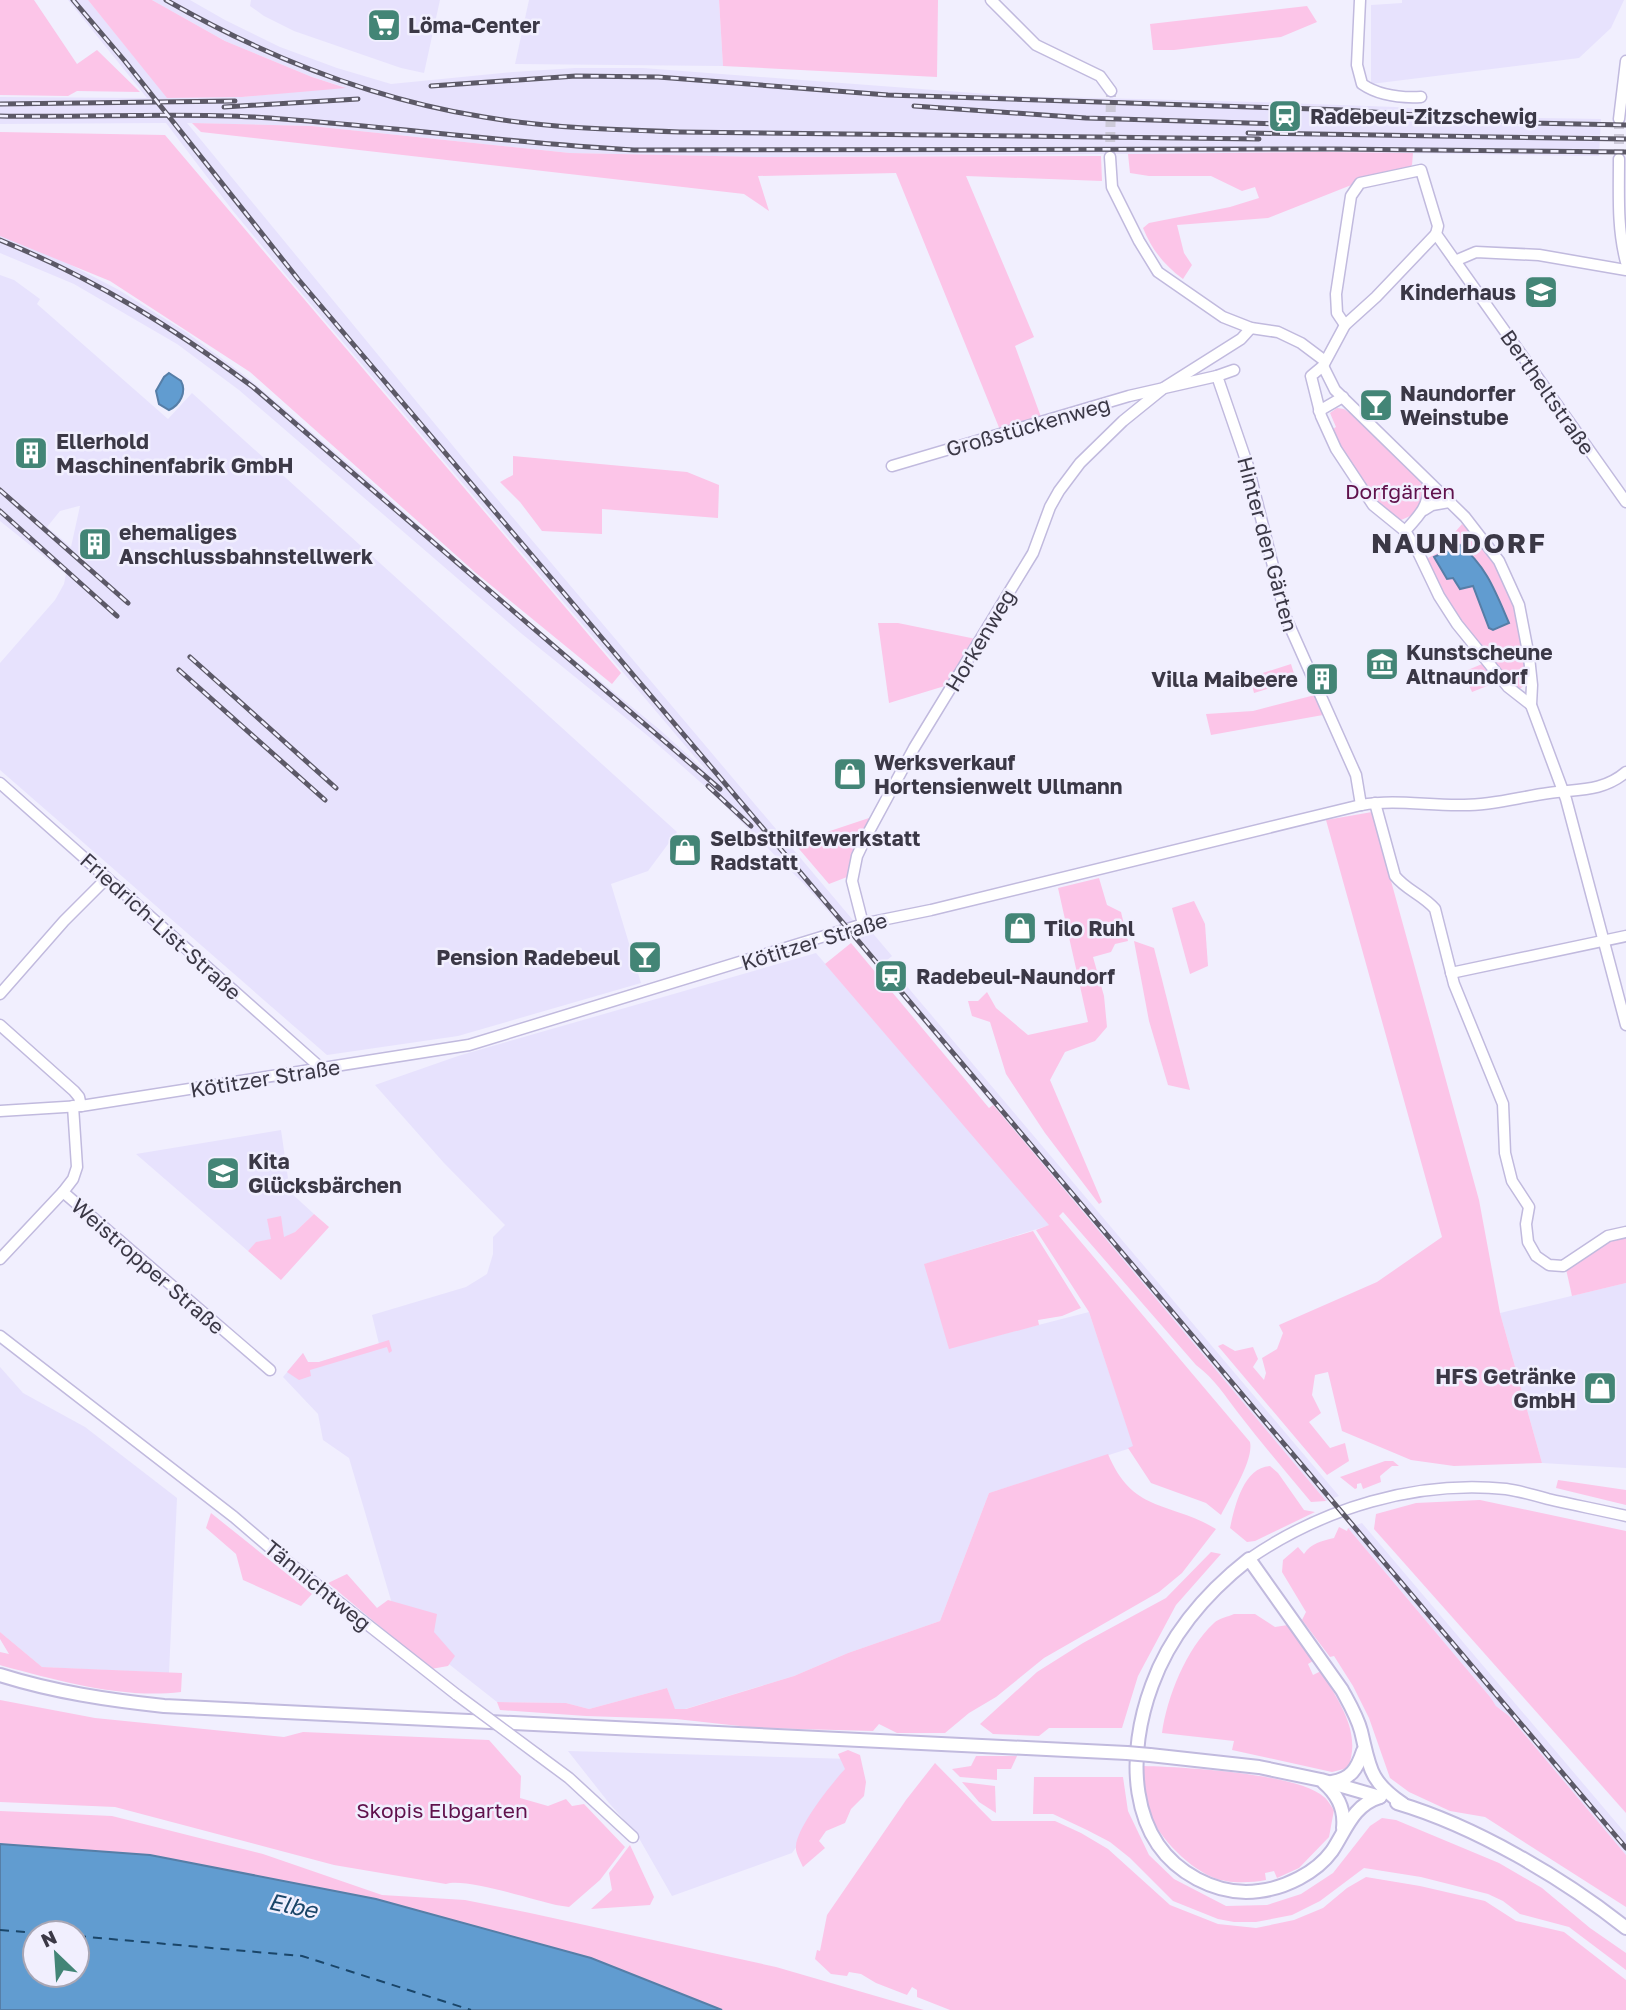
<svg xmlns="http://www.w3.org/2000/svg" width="1626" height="2010" font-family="'Golos Text',sans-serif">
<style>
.built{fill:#e7e2fd;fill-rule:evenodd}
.green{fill:#fcc5e8}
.water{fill:#619cd0;stroke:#567ea7;stroke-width:2;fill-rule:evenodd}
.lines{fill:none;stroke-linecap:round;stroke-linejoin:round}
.ferry{stroke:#1a4568;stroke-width:2;stroke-dasharray:9 7;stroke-linecap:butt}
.minor-tunnel{stroke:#cdcad9;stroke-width:10;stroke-dasharray:10 5;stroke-linecap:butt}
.minor-casing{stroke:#c1bade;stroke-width:13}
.major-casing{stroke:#c1bade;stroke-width:16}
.minor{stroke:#fff;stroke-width:10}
.major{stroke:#fff;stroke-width:12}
.rail-casing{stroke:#5c5967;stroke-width:5}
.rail{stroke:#f1effe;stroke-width:2.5;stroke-dasharray:8;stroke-linecap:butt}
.minor-bridge-casing{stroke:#c1bade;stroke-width:13;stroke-linecap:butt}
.major-bridge-casing{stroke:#c1bade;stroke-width:16;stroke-linecap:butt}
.minor-bridge{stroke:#fff;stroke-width:10}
.major-bridge{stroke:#fff;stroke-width:12}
.labels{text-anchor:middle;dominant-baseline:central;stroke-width:5;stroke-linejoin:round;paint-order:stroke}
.poi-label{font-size:21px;font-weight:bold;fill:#3b3846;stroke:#f1effe;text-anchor:start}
.street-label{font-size:21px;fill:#3b3846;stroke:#f1effe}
.park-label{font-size:21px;fill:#60114c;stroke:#f1effe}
.water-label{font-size:23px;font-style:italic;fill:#1a4568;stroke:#f1effe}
.district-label{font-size:28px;font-weight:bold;letter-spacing:2px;fill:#3b3846;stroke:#f1effe}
</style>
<rect width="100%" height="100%" fill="#f1effe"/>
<g class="built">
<path d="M68 0H88L168 98 242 97 344 87 312 77 225 41 152 0H190L225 20 280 47 337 68 391 84 513 72 575 68H643L1014 96 1257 102 1395 107 1540 118 1601 119 1599 156 1326 152 762 157 570 153 311 126 187 123 477 475 726 770 863 932 870 930 892 956 886 961 894 971 1339 1496 1326 1501 854 940 803 883 707 788 648 736 522 634 239 390 177 344 74 284 0 253V233L50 254 119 290 186 332 248 378 378 489 508 605 660 730 710 775 286 275 233 211 166 123 0 124V97L147 98Z"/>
<path d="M251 0H440L424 73 401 68 294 31 264 16 250 6Z"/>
<path d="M529 0H719L723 66 515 64Z"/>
<path d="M1402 0H1624L1611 28 1579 58 1371 84V5L1402 3Z"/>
<path d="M0 275 14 280 40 299 37 304 168 419 192 393 677 832 648 871 611 884 641 983 458 1036 327 1055 0 770V663L55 600 64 584 66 574 0 521ZM79 506H80L71 547 47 527 60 511Z"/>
<path d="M816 953 1050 1225 925 1264 949 1348 1089 1312 1134 1447 989 1493 940 1621 848 1653 794 1676 685 1709 675 1710 667 1688 589 1709 566 1703 497 1702 398 1624 349 1458 323 1440 318 1414 283 1377 303 1353 308 1362H319L379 1344 372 1315 466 1287 487 1274 493 1254V1237L505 1225 444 1163 375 1085 458 1056Z"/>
<path d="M281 1130 290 1192 314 1214 295 1232 287 1237 257 1242 248 1251 136 1154Z"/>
<path d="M1626 1283V1468L1542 1463 1500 1313Z"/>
<path d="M0 1367 23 1393 85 1427 177 1498 169 1673 42 1667 0 1632Z"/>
<path d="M1362 1523 1626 1834V1855L1509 1716 1496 1706 1491 1698 1348 1528Z"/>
<path d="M568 1751 852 1759 859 1763 792 1853 672 1896 636 1833 609 1803Z"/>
</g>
<g class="green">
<path d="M0 0H34L77 64 97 50 140 92 77 91 68 96 0 95Z"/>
<path d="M88 0H152L225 41 312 77 346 88 242 97 167 98Z"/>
<path d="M719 0H938L937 77 723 66Z"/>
<path d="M1307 6 1317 22 1281 37 1174 50H1153L1150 24Z"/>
<path d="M192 123 311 126 570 153 762 157 1101 156 1102 181 966 176 1034 337 1015 346 1041 417 1000 430 896 173 758 176 769 211 744 194 201 132Z"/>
<path d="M0 132 165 135 621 673 612 684 476 573 250 372 110 281 0 236Z"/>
<path d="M1326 152 1413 153 1412 165 1400 174 1359 182 1268 218 1177 225 1184 253 1192 265 1183 279C1164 265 1152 250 1143 228L1149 223 1230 207 1259 198 1255 187 1242 191 1211 176H1149L1130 173 1128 154Z"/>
<path d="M1337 408 1344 409 1354 416 1425 485C1422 507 1423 511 1401 520 1371 507 1346 459 1330 431L1336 427 1330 413Z"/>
<path d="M513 456 687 472 719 485 718 518 602 509V534L542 531 520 502 500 482 513 475Z"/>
<path d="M1462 524C1471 534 1482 542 1489 553 1510 584 1530 648 1525 685L1518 690C1481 651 1449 608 1424 560L1453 545 1450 538Z"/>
<path d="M878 623H898L976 639 948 685 889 703Z"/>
<path d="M1291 664 1296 680 1254 693 1250 677Z"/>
<path d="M1482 664 1494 679 1492 684 1472 692 1463 672Z"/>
<path d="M1315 695 1323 715 1211 735 1206 714 1253 711Z"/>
<path d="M1372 812 1479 1200 1500 1313 1542 1463 1454 1466 1411 1460 1342 1431 1328 1372 1315 1375 1312 1395 1321 1413 1309 1422 1330 1448 1345 1443 1349 1461 1327 1475 1218 1346 1223 1344 1235 1351 1253 1347 1258 1359 1253 1367 1264 1380 1266 1373 1262 1358 1277 1349 1283 1333 1279 1325 1377 1282 1442 1237 1326 820Z"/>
<path d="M872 817 852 857 847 877 829 884 794 843Z"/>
<path d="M1099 878 1107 905 1121 912 1128 941 1115 944 1111 952 1093 957 1104 996 1107 1027 1095 1041 1065 1052 1050 1080 1102 1202 1099 1204 1045 1133 1006 1074 990 1022 972 1016 968 1001H978L987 992 996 1008 1028 1035 1088 1022 1058 888Z"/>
<path d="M1194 901 1205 924 1208 966 1190 974 1172 908Z"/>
<path d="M1134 941 1154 948 1190 1090 1168 1085 1149 1021Z"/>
<path d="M851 943 989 1108 993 1105 1326 1501 1311 1502C1287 1473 1262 1444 1239 1414 1225 1396 1215 1379 1196 1365L1063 1212 1059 1216 1250 1442C1254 1460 1230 1497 1221 1515L1206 1503 1151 1483 1128 1448 1133 1446 1089 1312 1036 1230 1049 1225 825 964Z"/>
<path d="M314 1214 329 1227 281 1280 248 1251 256 1242 271 1239 267 1219 281 1216 284 1237 295 1232Z"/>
<path d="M1033 1231 1081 1308 1062 1316 1038 1320 1039 1325 949 1349 924 1264Z"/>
<path d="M1626 1237V1283L1572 1296 1566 1269 1607 1241Z"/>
<path d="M389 1340 392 1351 389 1353 387 1347 310 1370 311 1376 299 1380 287 1372 303 1353 308 1362H319Z"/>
<path d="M1108 1454C1133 1514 1170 1501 1216 1529L1182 1573 1159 1592 1044 1658 996 1697 969 1713 945 1733H897L879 1724 873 1731 758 1728 676 1719 586 1716 500 1710 497 1702 566 1703 589 1709 667 1688 675 1709H686L794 1676 848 1653 940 1621 989 1493Z"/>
<path d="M1385 1461H1393L1399 1466H1392L1380 1476 1381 1482 1363 1489 1361 1483 1357 1484V1488L1355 1489 1340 1477Z"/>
<path d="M1270 1466 1278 1473 1304 1510 1315 1512 1255 1541 1247 1542 1230 1528C1235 1506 1243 1468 1270 1466Z"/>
<path d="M1558 1480 1626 1490V1505L1556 1488Z"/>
<path d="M1480 1500 1626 1531V1813L1374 1529 1376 1514 1416 1503Z"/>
<path d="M211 1513 312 1594 301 1606 243 1580 236 1554 206 1528Z"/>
<path d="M1339 1527 1347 1531 1348 1528 1491 1698 1496 1706 1509 1716 1626 1855V1907L1485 1817 1450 1811 1409 1792 1390 1778 1369 1718 1353 1686 1334 1656 1330 1657 1302 1620 1306 1612 1282 1572 1283 1560 1298 1547 1304 1554C1311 1543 1322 1541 1334 1538Z"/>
<path d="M1211 1552 1221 1554 1176 1605 1138 1676 1122 1728H1049L1039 1736 993 1734 980 1724 1037 1672 1083 1643 1166 1598Z"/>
<path d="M347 1574 377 1608 388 1600 437 1614 434 1632 455 1656 448 1666 431 1669 328 1583Z"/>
<path d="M1234 1614H1255L1275 1627 1288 1625 1313 1661 1308 1664 1313 1675 1321 1671C1339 1702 1362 1732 1348 1768L1332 1772 1232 1750 1234 1741 1162 1733C1167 1697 1186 1649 1214 1623 1219 1618 1228 1617 1234 1614Z"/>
<path d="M0 1632 42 1667 182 1673 181 1692C122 1699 60 1681 3 1666L0 1665V1652L9 1654 0 1639Z"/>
<path d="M0 1700 95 1718 284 1737 303 1732 489 1740 521 1776 520 1798 548 1806 566 1799 572 1806 584 1804 625 1847 600 1880 569 1907 556 1905C534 1900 463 1877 446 1884L334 1865 115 1807 0 1802Z"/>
<path d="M848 1750 860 1755 866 1782 864 1796 851 1809 845 1823 826 1831 819 1841 825 1848 803 1867C800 1860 795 1852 796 1846 797 1827 832 1783 845 1769L838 1754Z"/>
<path d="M976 1756H1017L1011 1769H997V1780L960 1777 952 1769 971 1766Z"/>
<path d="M935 1763 992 1821H1055L1081 1833 1108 1849 1170 1905 1218 1924 1256 1928 1294 1920 1323 1908 1347 1888 1366 1877 1420 1886 1485 1901 1516 1921 1564 1932 1626 1980V2010H950L917 1997V1990L912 1987 907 1995 876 1983 861 1974 849 1972 847 1976 831 1974 815 1959 817 1950 820 1951 827 1915 906 1800Z"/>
<path d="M1143 1766C1181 1767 1298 1773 1324 1797 1328 1800 1331 1806 1334 1810L1329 1837 1299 1868 1277 1878 1274 1871 1265 1873 1266 1880C1250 1883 1227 1884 1212 1877 1186 1866 1153 1832 1147 1805 1144 1793 1144 1779 1143 1766Z"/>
<path d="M1034 1777H1123L1128 1811 1149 1855 1174 1879 1226 1906 1267 1905 1301 1894 1333 1873 1370 1826 1382 1818 1396 1820 1499 1863 1542 1888 1590 1928 1626 1953V1970L1569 1927 1520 1914 1503 1901 1488 1894 1421 1877 1364 1868 1320 1901 1292 1915 1256 1922H1234L1218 1919 1173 1901 1130 1858 1110 1842 1087 1830 1053 1814H1033Z"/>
<path d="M962 1782 995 1786 996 1813 979 1802Z"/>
<path d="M0 1811 112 1816 263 1854 382 1895 465 1900 530 1913 776 1967 924 2010H722L591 1958 376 1899 150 1855 0 1844Z"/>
<path d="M630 1845 654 1897 650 1905 591 1909 612 1890 609 1873Z"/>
</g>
<g class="water">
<path d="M169 373 181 381C187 392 180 405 169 410L159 404 156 391 164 377Z"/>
<path d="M1460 545C1486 565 1496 593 1509 623L1493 630 1489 628 1473 586 1460 589 1453 578 1447 579 1434 557Z"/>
<path d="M0 1844 150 1855 376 1899 591 1958 722 2010H0ZM35 1933H77V1975H35Z"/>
</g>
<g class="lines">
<g class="ferry">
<path d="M0 1930 39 1933"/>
<path d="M77 1936 302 1956 471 2010"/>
</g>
<g class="minor-tunnel">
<path d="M1619 119V159"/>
<path d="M1110 157 1111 91"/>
</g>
<g class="minor-casing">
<g id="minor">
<path d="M991 0 1036 45 1100 76 1111 91"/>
<path d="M1360 0 1357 65 1362 84C1378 95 1401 98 1421 97"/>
<path d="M1619 119 1626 61"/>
<path d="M1110 157 1112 187 1139 241 1158 272 1223 317 1251 328 1278 332 1301 343 1325 361"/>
<path d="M1619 159C1619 194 1617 228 1626 262"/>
<path d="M1436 234 1376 297 1345 325 1323 366 1311 376 1321 416 1336 449 1373 505 1405 531 1417 550 1439 596 1457 624 1508 687 1531 705"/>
<path d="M1455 261 1476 252 1539 255 1626 270"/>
<path d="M1345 325 1337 313 1336 294 1351 196 1360 183 1421 170 1438 226 1436 234 1626 502"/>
<path d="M1323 366 1335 390 1465 517 1499 561 1519 605 1529 657 1532 685 1531 705 1566 799 1626 1025"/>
<path d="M1234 370 1217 376 1248 466 1286 618 1356 775 1361 805"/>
<path d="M1319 411 1343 397"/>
<path d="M892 466 1129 396 1217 376"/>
<path d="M1424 510 1432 505 1449 502"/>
<path d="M1405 531C1419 516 1431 504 1428 482"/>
<path d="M0 783 322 1069"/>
<path d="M1375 803 1395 876C1406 890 1423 895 1435 909L1454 984 1503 1104 1505 1153 1512 1181 1529 1207 1526 1224 1528 1242 1536 1256 1549 1265 1563 1266 1608 1236 1626 1232"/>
<path d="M863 924 852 881 857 856 866 837 914 748 1033 553 1050 507 1059 491 1080 463 1123 421 1165 387 1241 339 1251 328"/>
<path d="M1451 973 1626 936"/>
<path d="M0 994 64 921 107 878"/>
<path d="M0 1025 74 1091 79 1097 81 1106"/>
<path d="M73 1106 77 1167 73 1179 63 1192 270 1370"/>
<path d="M0 1111 81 1106 469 1045 867 923 931 910 1361 805C1395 799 1429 806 1464 805 1495 805 1519 797 1549 793 1577 789 1603 792 1626 772"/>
<path d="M0 1259 63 1192"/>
<path d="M0 1336 234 1517 269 1547 457 1695"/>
<path d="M1249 1559C1323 1508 1416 1480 1506 1489 1520 1491 1534 1495 1548 1499 1574 1505 1600 1510 1626 1516"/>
<path d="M538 1755 569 1778 633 1837"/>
</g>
</g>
<g class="major-casing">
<g id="major">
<path d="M0 1675C54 1692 108 1700 164 1706L1127 1753"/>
<path d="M1150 1755 1259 1767 1321 1780 1380 1797"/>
<path d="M1332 1782C1351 1779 1357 1769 1363 1751"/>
<path d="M1324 1783C1338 1795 1345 1810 1343 1828"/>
<path d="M1380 1797C1353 1805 1346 1830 1332 1851 1316 1873 1285 1888 1259 1891 1238 1894 1216 1889 1197 1879 1126 1841 1127 1752 1152 1685 1170 1635 1207 1592 1249 1559L1342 1690C1349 1703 1357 1716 1361 1731 1370 1768 1369 1781 1403 1804"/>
<path d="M1397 1803C1475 1826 1563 1878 1626 1928"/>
</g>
</g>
<use href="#minor" class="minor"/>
<use href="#major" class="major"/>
<g class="rail-casing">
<g id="rail">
<path d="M73 0 124 60 298 279 1626 1848"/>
<path d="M166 0C264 56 372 99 484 117 549 128 615 130 680 132L1259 139"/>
<path d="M431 86 576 76 658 77 888 95 1344 110 1530 123 1626 125"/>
<path d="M0 104 235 101"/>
<path d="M914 106 1086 118 1284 124"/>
<path d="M224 107 358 99"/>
<path d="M0 116C85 118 170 112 254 117 381 125 507 143 634 150L1333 149 1626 152"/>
<path d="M1248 133 1626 139"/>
<path d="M0 240C95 279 171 326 253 387L720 789"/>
<path d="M0 490 128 603"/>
<path d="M0 511 117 616"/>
<path d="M190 657 336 788"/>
<path d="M179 670 325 800"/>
<path d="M708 786 751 826"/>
</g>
</g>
<use href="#rail" class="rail"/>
<g class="minor-bridge-casing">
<path id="minor-bridge" d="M457 1695 538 1755"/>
</g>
<g class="major-bridge-casing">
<path id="major-bridge" d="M1127 1753 1150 1755"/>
</g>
<use href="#minor-bridge" class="minor-bridge"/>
<use href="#major-bridge" class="major-bridge"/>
</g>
<defs>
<g id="supermarket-square" transform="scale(1.75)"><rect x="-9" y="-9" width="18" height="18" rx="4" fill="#438576" stroke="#f1effe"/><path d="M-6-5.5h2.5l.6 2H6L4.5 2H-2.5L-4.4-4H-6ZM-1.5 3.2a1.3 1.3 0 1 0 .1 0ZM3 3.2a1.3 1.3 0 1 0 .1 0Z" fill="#fff"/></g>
<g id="station-square" transform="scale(1.75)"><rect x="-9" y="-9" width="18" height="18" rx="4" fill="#438576" stroke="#f1effe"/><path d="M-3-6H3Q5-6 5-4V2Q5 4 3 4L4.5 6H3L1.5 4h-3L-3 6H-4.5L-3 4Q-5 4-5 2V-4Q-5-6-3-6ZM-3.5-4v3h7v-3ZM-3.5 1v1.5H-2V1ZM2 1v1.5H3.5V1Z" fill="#fff"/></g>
<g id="school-square" transform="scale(1.75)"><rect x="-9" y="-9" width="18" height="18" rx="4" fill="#438576" stroke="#f1effe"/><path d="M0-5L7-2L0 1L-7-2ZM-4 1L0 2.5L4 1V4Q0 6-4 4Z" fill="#fff"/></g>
<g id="bar-square" transform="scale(1.75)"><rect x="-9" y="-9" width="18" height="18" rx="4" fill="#438576" stroke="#f1effe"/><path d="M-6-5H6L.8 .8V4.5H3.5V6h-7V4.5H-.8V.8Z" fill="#fff"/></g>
<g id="building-square" transform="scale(1.75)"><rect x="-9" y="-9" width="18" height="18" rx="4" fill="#438576" stroke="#f1effe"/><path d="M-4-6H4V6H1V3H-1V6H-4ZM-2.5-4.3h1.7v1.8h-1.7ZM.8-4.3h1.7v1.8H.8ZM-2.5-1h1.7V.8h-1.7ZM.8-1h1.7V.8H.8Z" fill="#fff"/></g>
<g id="museum-square" transform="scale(1.75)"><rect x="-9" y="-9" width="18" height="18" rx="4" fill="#438576" stroke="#f1effe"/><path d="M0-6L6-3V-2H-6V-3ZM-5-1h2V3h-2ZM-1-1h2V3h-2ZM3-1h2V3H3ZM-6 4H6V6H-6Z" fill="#fff"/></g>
<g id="shop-square" transform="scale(1.75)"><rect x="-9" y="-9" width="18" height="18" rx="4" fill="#438576" stroke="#f1effe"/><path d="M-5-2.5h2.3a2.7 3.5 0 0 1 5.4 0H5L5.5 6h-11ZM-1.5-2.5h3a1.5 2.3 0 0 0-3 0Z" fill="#fff"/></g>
</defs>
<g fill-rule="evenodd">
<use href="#supermarket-square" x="384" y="25"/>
<use href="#station-square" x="1285" y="116"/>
<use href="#school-square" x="1541" y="292"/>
<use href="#bar-square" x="1376" y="405"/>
<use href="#building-square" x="31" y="453"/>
<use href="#building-square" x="95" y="544"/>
<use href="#museum-square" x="1382" y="664"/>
<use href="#building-square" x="1322" y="679"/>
<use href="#shop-square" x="850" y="774"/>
<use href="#shop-square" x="685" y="850"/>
<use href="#shop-square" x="1020" y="928"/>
<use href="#bar-square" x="645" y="957"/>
<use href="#station-square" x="891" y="976"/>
<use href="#school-square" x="223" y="1173"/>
<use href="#shop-square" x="1600" y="1388"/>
</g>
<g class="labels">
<g class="poi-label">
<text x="408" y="25">Löma-Center</text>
<text x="1310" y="116">Radebeul-Zitzschewig</text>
<text x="1516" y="292" text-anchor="end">Kinderhaus</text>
<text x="1400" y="393">Naundorfer<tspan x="1400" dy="24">Weinstube</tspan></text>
<text x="56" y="441">Ellerhold<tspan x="56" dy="24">Maschinenfabrik GmbH</tspan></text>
<text x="119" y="532">ehemaliges<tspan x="119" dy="24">Anschlussbahnstellwerk</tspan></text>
<text x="1406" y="652">Kunstscheune<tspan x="1406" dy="24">Altnaundorf</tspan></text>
<text x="1298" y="679" text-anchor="end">Villa Maibeere</text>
<text x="874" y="762">Werksverkauf<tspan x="874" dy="24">Hortensienwelt Ullmann</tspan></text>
<text x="710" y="838">Selbsthilfewerkstatt<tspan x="710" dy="24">Radstatt</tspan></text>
<text x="1044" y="928">Tilo Ruhl</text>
<text x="620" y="957" text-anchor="end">Pension Radebeul</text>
<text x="916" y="976">Radebeul-Naundorf</text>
<text x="248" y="1161">Kita<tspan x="248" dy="24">Glücksbärchen</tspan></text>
<text x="1576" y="1376" text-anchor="end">HFS Getränke<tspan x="1576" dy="24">GmbH</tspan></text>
</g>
<g class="street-label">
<text transform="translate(1548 392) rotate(55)">Bertheltstraße</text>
<text transform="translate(1028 426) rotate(-16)">Großstückenweg</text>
<text transform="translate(1268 544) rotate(75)">Hinter den Gärten</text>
<text transform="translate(980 640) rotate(-59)">Horkenweg</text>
<text transform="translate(161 926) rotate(42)">Friedrich-List-Straße</text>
<text transform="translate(814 941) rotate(-17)">Kötitzer Straße</text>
<text transform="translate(265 1078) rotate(-9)">Kötitzer Straße</text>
<text transform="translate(148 1266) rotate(41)">Weistropper Straße</text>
<text transform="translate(318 1585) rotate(39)">Tännichtweg</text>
</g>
<g class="park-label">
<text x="1400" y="491">Dorfgärten</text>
<text x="442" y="1810">Skopis Elbgarten</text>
</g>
<g class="water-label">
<text transform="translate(293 1905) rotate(12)">Elbe</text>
</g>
<g class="district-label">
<text x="1459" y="542">NAUNDORF</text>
</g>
</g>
<g transform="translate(56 1954) rotate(335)"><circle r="33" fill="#f1effe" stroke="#a8a6b4" stroke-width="2"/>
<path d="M0-5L12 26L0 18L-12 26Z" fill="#438576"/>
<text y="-10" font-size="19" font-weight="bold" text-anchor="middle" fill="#3b3846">N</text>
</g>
</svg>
